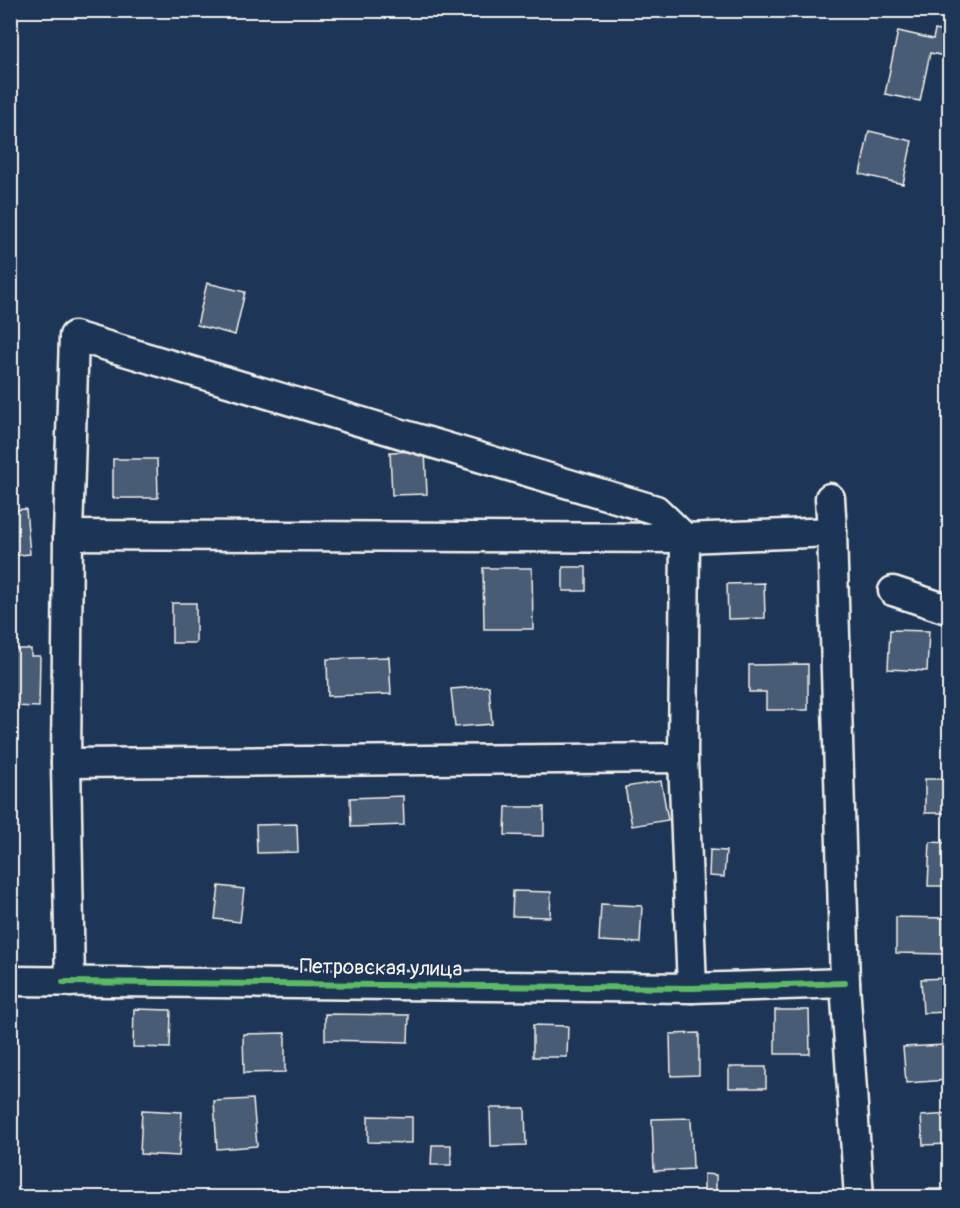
<svg xmlns="http://www.w3.org/2000/svg" width="960" height="1208" font-family="Pangolin,sans-serif">
<style>
.building{fill:#485b74;stroke:#f4f1e8;stroke-width:1.5}
.lines{fill:none;stroke-linecap:round;stroke-linejoin:round}
.minor-casing{stroke:#f4f1e8;stroke-width:33}
.minor{stroke:#1d3557;stroke-width:28}
.cycleway-casing{stroke:#1d3557;stroke-width:10}
.cycleway{stroke:#5cba63;stroke-width:6}
.labels{text-anchor:middle;dominant-baseline:central;stroke-width:4.5;stroke-linejoin:round;paint-order:stroke}
.street-label{font-size:21px;fill:#f4f1e8;stroke:#1d3557}
</style>
<rect width="100%" height="100%" fill="#1d3557"/>
<filter id="ink" filterUnits="userSpaceOnUse"><feTurbulence type="fractalNoise" baseFrequency=".0167" numOctaves="2"/><feDisplacementMap in="SourceGraphic" scale="12" xChannelSelector="R" yChannelSelector="G"/><feConvolveMatrix kernelMatrix="1 2 1 2 8 2 1 2 1" color-interpolation-filters="sRGB"/></filter>
<g filter="url(#ink)">
<g class="building">
<path d="M935 30 950 33V57L930 53 920 101 885 94 898 31 933 39Z"/>
<path d="M869 131 912 141 903 184 860 174Z"/>
<path d="M207 283 245 292 235 335 197 325Z"/>
<path d="M425 451 427 494 392 495 390 452Z"/>
<path d="M113 459H157L158 498H113Z"/>
<path d="M26 509 30 554 10 556V510Z"/>
<rect x="563" y="567" width="23" height="24"/>
<path d="M483 568H532L533 629H484Z"/>
<path d="M764 583 765 618 728 619 727 584Z"/>
<rect x="172" y="603" width="24" height="40"/>
<path d="M890 630 929 631 927 671 888 669Z"/>
<path d="M10 649H31V656H40L39 707 12 706V693H10Z"/>
<path d="M389 657 391 694 328 696 327 659Z"/>
<path d="M808 664V710H766V692H749V665Z"/>
<path d="M489 686 492 724 455 727 451 689Z"/>
<rect x="925" y="779" width="25" height="34"/>
<path d="M661 781 668 820 632 826 625 787Z"/>
<path d="M403 796 404 825 351 827 350 798Z"/>
<path d="M506 807H544V836L505 835Z"/>
<path d="M297 824 298 852 257 853 256 825Z"/>
<path d="M930 842 950 843V886H928Z"/>
<path d="M710 850 726 851 724 877 709 876Z"/>
<path d="M219 886 244 889 240 922 215 919Z"/>
<path d="M513 891 551 892 550 917 512 916Z"/>
<path d="M601 904 642 906 640 943 599 941Z"/>
<path d="M896 917 945 918V954L896 953Z"/>
<path d="M950 978V1012L923 1013 921 979Z"/>
<path d="M10 997H16L15 1043H10Z"/>
<path d="M134 1009 171 1010 170 1048 133 1047Z"/>
<path d="M775 1010H809L810 1054H775Z"/>
<path d="M325 1014 409 1015 408 1042 325 1040Z"/>
<path d="M533 1025 568 1026 567 1057H533Z"/>
<path d="M285 1033V1072L244 1073 243 1034Z"/>
<path d="M699 1033V1075L671 1076 670 1034Z"/>
<path d="M945 1045 948 1080 906 1083 903 1047Z"/>
<rect x="729" y="1067" width="37" height="21"/>
<path d="M253 1099 257 1146 217 1149 214 1101Z"/>
<path d="M490 1108H525L526 1145 491 1146Z"/>
<path d="M142 1110 182 1112 179 1156 140 1154Z"/>
<path d="M950 1114V1144L923 1145 921 1116Z"/>
<path d="M368 1116 412 1117V1143L368 1142Z"/>
<path d="M691 1118 693 1169 654 1171 652 1119Z"/>
<path d="M432 1145H451V1165H431Z"/>
<path d="M704 1174 716 1175V1194H704Z"/>
<rect x="928" y="1189" width="22" height="9"/>
</g>
<g class="lines">
<g class="minor-casing">
<g id="minor">
<path d="M830 498 832 532 845 983 859 1198"/>
<path d="M68 535 685 538 832 532"/>
<path d="M893 591 950 610"/>
<path d="M66 763 683 758"/>
<path d="M10 981 692 988 845 983"/>
<path d="M70 982 66 763 68 535 74 336 656 510 685 538 683 758 692 988"/>
</g>
</g>
<use href="#minor" class="minor"/>
<g class="cycleway-casing">
<path id="cycleway" d="M63 982 692 988 845 983"/>
</g>
<use href="#cycleway" class="cycleway"/>
</g>
</g>
<g class="labels">
<g class="street-label">
<text transform="translate(381 968) rotate(1)">Петровская улица</text>
</g>
</g>
<rect width="960" height="1208" fill="none" stroke="#1d3557" stroke-width="36"/>
<rect x="18" y="18" width="924" height="1172" fill="none" stroke="#f4f1e8" stroke-width="2" filter="url(#ink)"/>
</svg>
